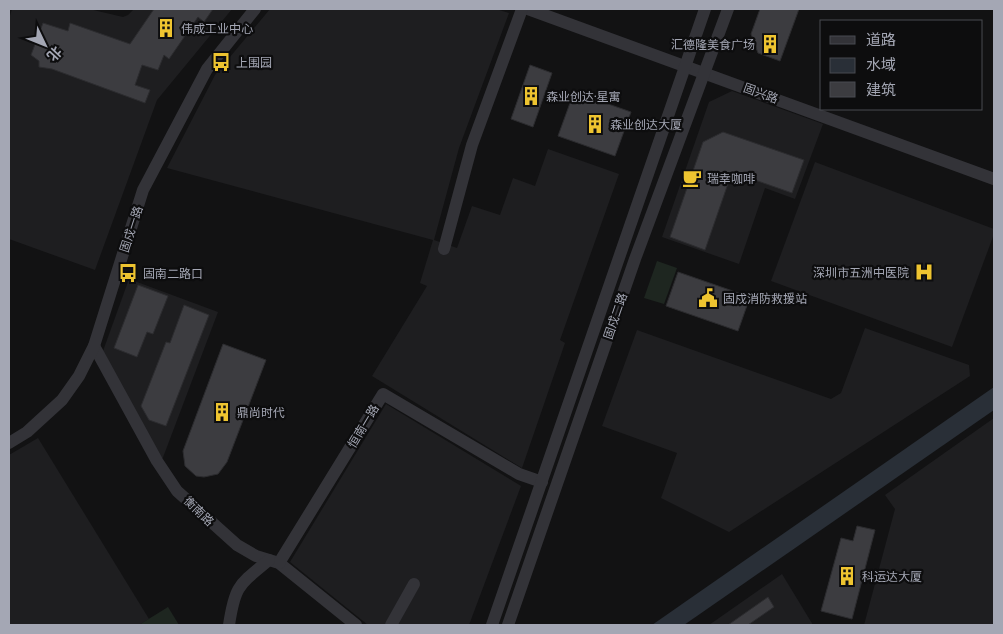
<svg xmlns="http://www.w3.org/2000/svg" width="1003" height="634" font-family="Poppins,'Noto Sans SC',sans-serif">
<style>
.built{fill:#1e1e20}
.green{fill:#1e2620}
.water{fill:#292f37}
.building{fill:#3c3c40;stroke:#2c2c2f}
.lines{fill:none;stroke-linecap:round;stroke-linejoin:round}
.minor{stroke:#333338;stroke-width:12}
.labels{text-anchor:middle;dominant-baseline:central;stroke-width:4.5;stroke-linejoin:round;paint-order:stroke}
.poi-label{font-size:12px;fill:#a4a7b4;stroke:#0d0d0e;text-anchor:start}
.street-label{font-size:12px;fill:#a4a7b4;stroke:#0d0d0e}
</style>
<rect width="100%" height="100%" fill="#121213"/>
<g class="built">
<path d="M12 9H89L123 17 128 15 134 9H232L157 100 95 270 9 239V19Z"/>
<path d="M270 9H496L509 13 459 148 434 240 457 248 472 206 500 215 513 178 535 186 548 149 619 174 560 340 565 343 522 468 372 376 427 286 420 283 433 240 167 168 215 75Z"/>
<path d="M732 91 823 124 795 199 765 188 739 264 662 237 709 102Z"/>
<path d="M815 162 994 229V234L952 347 771 281Z"/>
<path d="M129 279 218 312 162 460 103 351Z"/>
<path d="M865 328 969 365 970 376 729 532 661 498 677 453 602 426 637 330 831 399 841 393Z"/>
<path d="M386 404 521 486 469 625H368L290 562Z"/>
<path d="M994 418V625H864L895 509 885 495Z"/>
<path d="M38 438 149 619 139 625H9V455Z"/>
<path d="M782 574 813 625H709Z"/>
</g>
<g class="green">
<path d="M657 261 677 268 664 304 644 298Z"/>
<path d="M168 607 179 625H139Z"/>
</g>
<path class="water" d="M994 387V410L684 625H652Z"/>
<g class="building">
<path d="M154 9H213L204 22 198 17 169 59 164 55 158 70 142 65 135 85 150 90 145 103 52 69 39 67V61L31 55 43 23 68 31 70 23 130 44Z"/>
<path d="M760 9H799L780 61 758 53 751 34Z"/>
<path d="M530 65 552 73 533 127 511 119Z"/>
<path d="M574 92 631 112 615 156 558 136Z"/>
<path d="M723 132 804 160 792 193 732 172 705 250 670 237 703 142Z"/>
<path d="M678 272 750 297 738 331 666 306Z"/>
<path d="M138 285 168 296 153 334 147 332 137 357 114 348Z"/>
<path d="M184 305 209 315 166 426 149 420 141 406 166 342 170 343Z"/>
<path d="M223 344 266 360 227 462 218 474 204 477 196 476 185 466 183 451Z"/>
<path d="M857 526 875 530 852 619 821 611 841 538 853 541Z"/>
<path d="M768 597 774 607 748 625H728Z"/>
</g>
<g class="lines">
<g class="minor">
<path d="M528 9 994 179"/>
<path d="M444 249 472 145 522 9"/>
<path d="M94 346 157 461 177 491 237 545 256 556 279 563 356 625"/>
<path d="M9 443 27 432 62 400 79 376 94 346 143 190 207 69 255 9"/>
<path d="M279 563 383 394 519 474 542 482"/>
<path d="M229 625C235 585 239 585 269 560"/>
<path d="M391 625 414 584"/>
<path d="M492 625 705 9"/>
<path d="M508 625 635 259 728 9"/>
</g>
</g>
<defs>
<g id="building-bare" transform="scale(1.5)"><path d="M-4-6H4V6H1V3H-1V6H-4ZM-2.5-4.3h1.7v1.8h-1.7ZM.8-4.3h1.7v1.8H.8ZM-2.5-1h1.7V.8h-1.7ZM.8-1h1.7V.8H.8Z" fill="#eec430" stroke="#0d0d0e" stroke-width="2.5" paint-order="stroke"/></g>
<g id="bus-bare" transform="scale(1.5)"><path d="M-5-6H5V4H4V6H2V4H-2V6H-4V4H-5ZM-3.5-4V0h7V-4ZM-3.5 1.2v1.5H-2V1.2ZM2 1.2v1.5H3.5V1.2Z" fill="#eec430" stroke="#0d0d0e" stroke-width="2.5" paint-order="stroke"/></g>
<g id="cafe-bare" transform="scale(1.5)"><path d="M-5.5-4.5H6V0H3Q3 3.5 0 3.5H-2.5Q-5.5 3.5-5.5 0ZM3-3.2v2h1.7v-2ZM-6 4.5H4V6H-6Z" fill="#eec430" stroke="#0d0d0e" stroke-width="2.5" paint-order="stroke"/></g>
<g id="hospital-bare" transform="scale(1.5)"><path d="M-5-5h3v3.5h4V-5h3V5h-3V1.5h-4V5h-3Z" fill="#eec430" stroke="#0d0d0e" stroke-width="2.5" paint-order="stroke"/></g>
<g id="civic-bare" transform="scale(1.5)"><path d="M-.6-6.5H3V-4.5H.6V-3L4-1V1h2V6H-6V1h2V-1L-.6-3ZM-1.2 2.5V6h2.4V2.5Z" fill="#eec430" stroke="#0d0d0e" stroke-width="2.5" paint-order="stroke"/></g>
</defs>
<g fill-rule="evenodd">
<use href="#building-bare" x="166" y="28"/>
<use href="#building-bare" x="770" y="44"/>
<use href="#bus-bare" x="221" y="62"/>
<use href="#building-bare" x="531" y="96"/>
<use href="#building-bare" x="595" y="124"/>
<use href="#cafe-bare" x="692" y="178"/>
<use href="#hospital-bare" x="924" y="272"/>
<use href="#bus-bare" x="128" y="273"/>
<use href="#civic-bare" x="708" y="298"/>
<use href="#building-bare" x="222" y="412"/>
<use href="#building-bare" x="847" y="576"/>
</g>
<g class="labels">
<g class="poi-label">
<text x="181" y="28">伟成工业中心</text>
<text x="755" y="44" text-anchor="end">汇德隆美食广场</text>
<text x="236" y="62">上围园</text>
<text x="546" y="96">森业创达·星寓</text>
<text x="610" y="124">森业创达大厦</text>
<text x="707" y="178">瑞幸咖啡</text>
<text x="909" y="272" text-anchor="end">深圳市五洲中医院</text>
<text x="143" y="273">固南二路口</text>
<text x="723" y="298">固戍消防救援站</text>
<text x="237" y="412">鼎尚时代</text>
<text x="862" y="576">科运达大厦</text>
</g>
<g class="street-label">
<text transform="translate(761 93) rotate(20)">固兴路</text>
<text transform="translate(131 229) rotate(-72)">固戍一路</text>
<text transform="translate(615 316) rotate(-71)">固戍二路</text>
<text transform="translate(363 426) rotate(-59)">恒南一路</text>
<text transform="translate(199 511) rotate(44)">衡南路</text>
</g>
</g>
<rect width="1003" height="634" fill="none" stroke="#a4a7b4" stroke-width="20"/>
<rect x="820" y="20" width="162" height="90" fill="#0d0d0e" stroke="#494b50"/>
<rect x="830" y="36" width="25" height="8" fill="#333338" stroke="#494b50"/>
<text x="866" y="45" font-size="15" fill="#a4a7b4">道路</text>
<rect x="830" y="58" width="25" height="15" fill="#292f37" stroke="#494b50"/>
<text x="866" y="70" font-size="15" fill="#a4a7b4">水域</text>
<rect x="830" y="82" width="25" height="15" fill="#3c3c40" stroke="#494b50"/>
<text x="866" y="95" font-size="15" fill="#a4a7b4">建筑</text>
<g transform="translate(45 45) rotate(133)" stroke="#0d0d0e" stroke-width="4" paint-order="stroke">
<path d="M0-4L9 19L0 12L-9 19Z" fill="#a4a7b4"/>
<text y="-8" font-size="14" font-weight="bold" text-anchor="middle" fill="#a4a7b4">北</text>
</g>
</svg>
